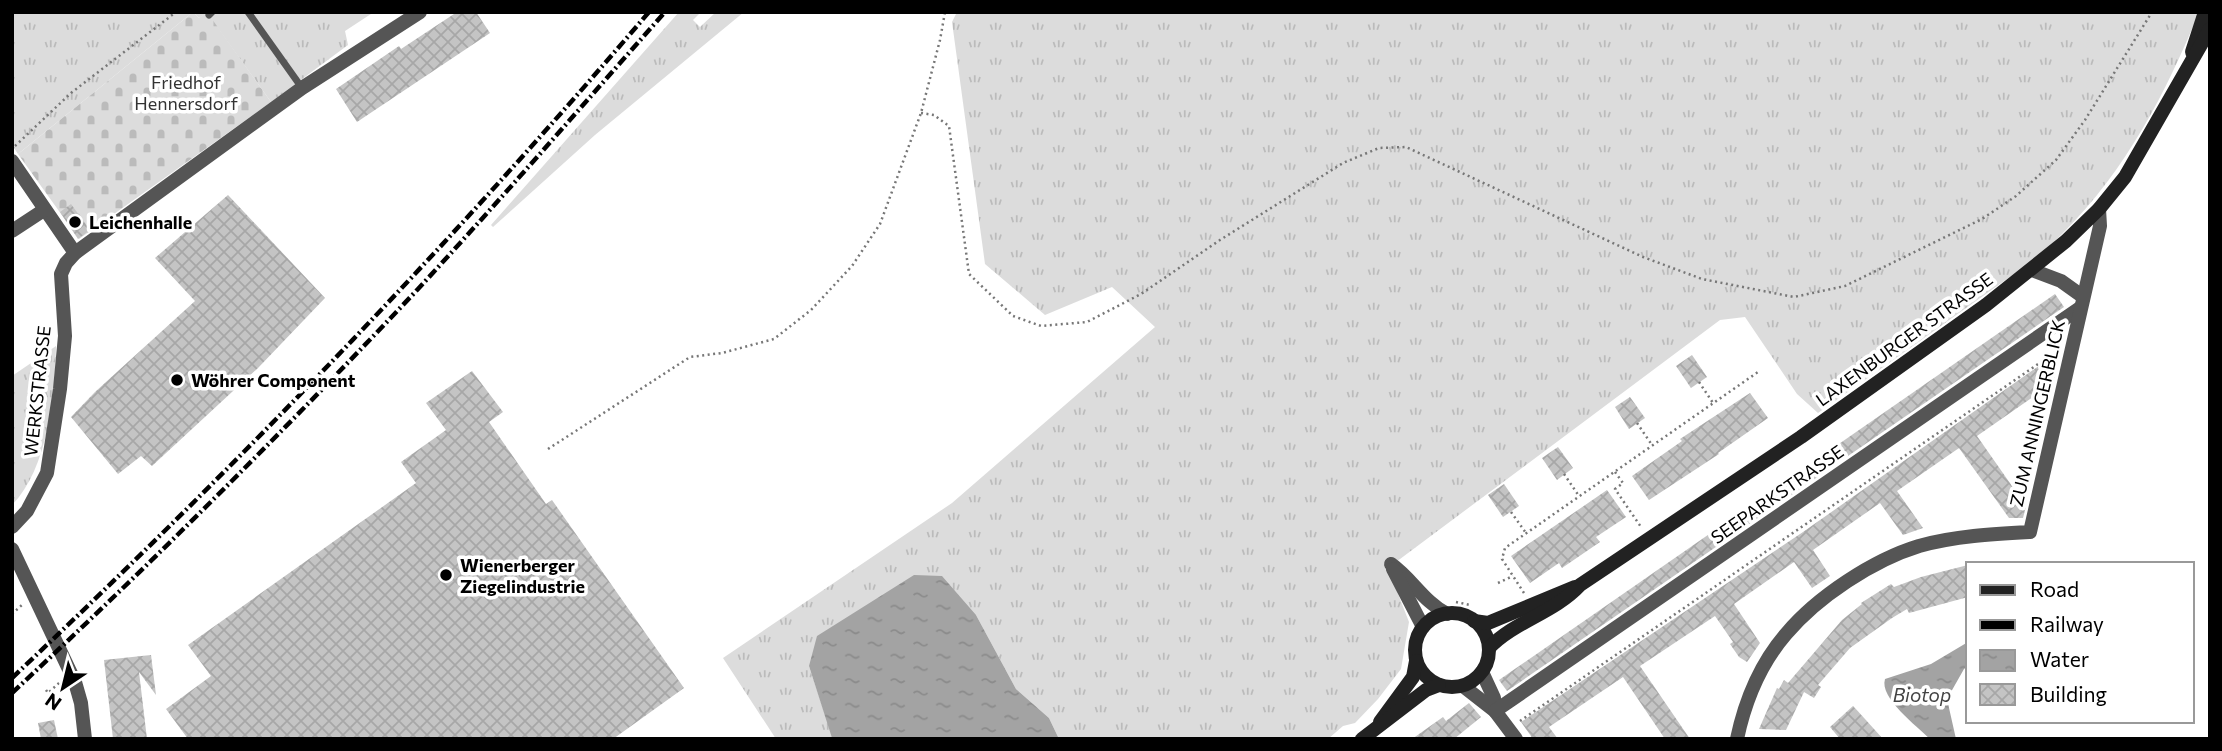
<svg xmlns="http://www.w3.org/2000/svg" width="2222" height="751" font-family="Commissioner,sans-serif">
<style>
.grass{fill:url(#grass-tufts)}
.cemetery{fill:url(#cemetery-stones)}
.water{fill:url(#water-ripples)}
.building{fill:url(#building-cross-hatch)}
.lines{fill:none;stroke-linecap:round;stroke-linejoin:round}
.path{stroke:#777;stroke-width:2.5;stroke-dasharray:2 3.5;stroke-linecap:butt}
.service{stroke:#555;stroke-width:7}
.minor{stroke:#555;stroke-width:14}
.tertiary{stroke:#555;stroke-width:14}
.secondary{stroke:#222;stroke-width:14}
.rail{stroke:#000;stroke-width:4.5;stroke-dasharray:10 3.5 2 3.5;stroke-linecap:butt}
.poi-dot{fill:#000;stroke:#fff;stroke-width:2.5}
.labels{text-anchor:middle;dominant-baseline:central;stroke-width:7;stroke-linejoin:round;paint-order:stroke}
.park-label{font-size:18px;fill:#333;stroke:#fff}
.poi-label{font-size:18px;font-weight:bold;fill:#000;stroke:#fff;text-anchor:start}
.street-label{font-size:18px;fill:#000;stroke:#fff}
.water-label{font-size:19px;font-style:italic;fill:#444;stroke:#fff}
</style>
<defs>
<pattern id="grass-tufts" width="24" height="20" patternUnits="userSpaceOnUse" patternTransform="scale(1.75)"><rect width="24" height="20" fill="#dcdcdc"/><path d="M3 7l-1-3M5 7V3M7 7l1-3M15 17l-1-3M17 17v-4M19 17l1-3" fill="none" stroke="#bbb"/></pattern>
<pattern id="cemetery-stones" width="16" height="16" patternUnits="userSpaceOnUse" patternTransform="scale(1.75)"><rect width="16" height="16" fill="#dcdcdc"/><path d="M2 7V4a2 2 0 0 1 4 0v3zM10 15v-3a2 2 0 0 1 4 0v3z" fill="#bbb"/></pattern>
<pattern id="water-ripples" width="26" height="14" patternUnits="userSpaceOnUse" patternTransform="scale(1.75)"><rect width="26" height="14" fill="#a3a3a3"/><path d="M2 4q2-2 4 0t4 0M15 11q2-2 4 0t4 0" fill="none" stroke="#8b8b8b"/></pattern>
<pattern id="building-cross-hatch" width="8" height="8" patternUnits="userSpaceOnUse" patternTransform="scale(1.75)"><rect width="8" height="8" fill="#c4c4c4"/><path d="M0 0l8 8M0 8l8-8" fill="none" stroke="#a7a7a7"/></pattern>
</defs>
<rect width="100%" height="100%" fill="#fff"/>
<g class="grass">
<path d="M12 12H374L345 31 348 45 271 102 207 13 199 18 193 12 18 154 12 145Z"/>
<path d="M679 12H701L693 20 700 27 716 12H744L595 135 493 227 491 225Z"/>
<path d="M957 12H2199C2166 93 2126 170 2063 233 2035 262 1999 284 1966 308 1917 343 1868 378 1818 413L1797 394 1745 317 1720 320 1388 568 1409 622 1401 669 1378 699 1355 723 1343 726 1328 739H1059L1049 718 1016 689 976 615 809 666 833 739H776L723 658 952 503 1155 327 1112 287 1045 315 985 264 952 22Z"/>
<path d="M56 346C55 395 48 468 12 505V376Z"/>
</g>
<path class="cemetery" d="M193 12 199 18 207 12 271 102 79 239 18 154Z"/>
<g class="water">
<path d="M914 575 942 576 976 615 1016 689 1049 718 1059 739 832 738 809 666 817 636Z"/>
<path d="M1968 642V666L1964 669 1947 699 1956 739H1930C1917 726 1879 698 1885 679L1931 664Z"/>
</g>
<g class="building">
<path d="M457 12H476L490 33 357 122 336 89 399 46 401 49Z"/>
<path d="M228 195 325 298 258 368 152 466 141 456 118 474 71 417 95 392 195 301 155 258Z"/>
<path d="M71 204 90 230 78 239 60 212Z"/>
<path d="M2055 294 2064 307 1507 691 1499 680Z"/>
<path d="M2060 351 2053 383 1977 436 2026 506 2023 518H2009L1959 448 1897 491 1923 528 1903 535 1880 503 1813 550 1830 576 1812 588 1794 562 1734 604 1760 643 1747 662 1739 657 1730 644 1733 642 1715 616 1640 666 1690 739H1665L1623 677 1549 727 1558 739H1533L1521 722 1803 532Z"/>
<path d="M1692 355 1707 377 1691 388 1676 366Z"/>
<path d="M472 371 503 412 489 422 546 504 552 500 684 688 613 739H188L166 709 211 676 188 645 416 483 401 462 446 430 426 403Z"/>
<path d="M1750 393 1768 418 1718 453 1719 454 1649 500 1632 476 1682 441 1680 439Z"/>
<path d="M1630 397 1645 418 1629 429 1615 407Z"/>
<path d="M1558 447 1573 468 1557 480 1542 458Z"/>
<path d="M1504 484 1519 506 1503 517 1488 495Z"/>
<path d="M1607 490 1626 517 1596 537 1600 542 1562 568 1559 563 1530 583 1511 556Z"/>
<path d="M1968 565V597L1909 613 1907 609 1892 618 1850 648 1818 685 1821 687 1814 698 1804 692 1786 730 1759 729 1777 688 1779 689 1784 680 1788 683 1842 620 1862 604 1861 603 1891 584 1894 587 1921 577Z"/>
<path d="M151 655 156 695 139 672 147 739H113L104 660Z"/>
<path d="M1469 703 1481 717 1454 739H1412L1443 717 1446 721Z"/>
<path d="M1853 706 1865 719 1883 739H1840L1830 727Z"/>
<path d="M54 720 58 739H41L38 723Z"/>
</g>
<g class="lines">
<g class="path">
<path d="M921 113 934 115 949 126 969 274 1013 316 1041 326 1087 322 1141 294 1220 240 1343 163 1379 148 1406 147 1643 257 1702 279 1794 297 1845 286 1982 219 2016 196 2056 160 2085 120 2152 12"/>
<path d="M15 146 71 93 176 12"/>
<path d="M1699 382 1713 403"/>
<path d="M1637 423 1652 445"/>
<path d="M548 449 690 357 722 353 774 339 811 310 852 266 880 224 921 113 940 40 945 12"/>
<path d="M1615 472 1623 483 1615 489 1641 527"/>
<path d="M1564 474 1579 496"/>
<path d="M1511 512 1526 533"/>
<path d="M1498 583 1513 576"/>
<path d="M1524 593 1502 559 1505 548 1758 372"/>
<path d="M1456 602 1470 605"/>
<path d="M12 614 23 604"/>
<path d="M46 690 48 693 59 683"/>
<path d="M1520 721 2057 351"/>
</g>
<g class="service">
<path d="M248 12 302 88"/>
<path d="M209 15 212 12"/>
</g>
<g class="minor">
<path d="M12 161 75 253"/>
<path d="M12 231 44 210"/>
<path d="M2032 270 2061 281 2082 296"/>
<path d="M12 527 27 511 47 473 60 389 65 336 61 274 66 263 75 253 302 88 420 12"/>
<path d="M1391 564C1412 579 1424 602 1447 614"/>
<path d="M1393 569 1423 627"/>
<path d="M1482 672 1494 698 1495 711"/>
<path d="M1463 686 1495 711 1516 739"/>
<path d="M1495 711 2080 308"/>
<path d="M1737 739C1745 701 1761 663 1786 634 1817 597 1873 560 1919 546 1955 536 1993 534 2030 532L2100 226 2099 209"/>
</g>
<path class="tertiary" d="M12 549 75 682 81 703 85 739"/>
<g class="secondary">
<path d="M2192 52 2205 12"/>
<circle cx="1452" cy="650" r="37"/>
<path d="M1474 621 1488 623 1575 587"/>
<path d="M1489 648C1515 621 1554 613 1580 585L1801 437 1986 305 2066 241 2099 209 2125 177 2210 29"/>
<path d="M1380 722 1413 677 1416 661"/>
<path d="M1362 739 1426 690 1439 685"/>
</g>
<g class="rail">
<path d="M12 678C236 467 449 246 649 12"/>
<path d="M12 693C152 563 287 428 418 289 502 198 583 105 665 12"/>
</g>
</g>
<g class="poi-dot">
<circle cx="75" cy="222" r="7"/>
<circle cx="177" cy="380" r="7"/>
<circle cx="446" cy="575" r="7"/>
</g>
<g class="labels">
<g class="park-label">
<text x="186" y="82">Friedhof<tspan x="186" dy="21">Hennersdorf</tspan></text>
</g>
<g class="poi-label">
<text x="89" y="222">Leichenhalle</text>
<text x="191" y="380">Wöhrer Component</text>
<text x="460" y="565">Wienerberger<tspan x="460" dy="21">Ziegelindustrie</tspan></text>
</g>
<g class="street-label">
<text transform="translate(1904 339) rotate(-36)">LAXENBURGER STRASSE</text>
<text transform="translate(37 391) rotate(-84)">WERKSTRASSE</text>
<text transform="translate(2037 413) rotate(-77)">ZUM ANNINGERBLICK</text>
<text transform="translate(1777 494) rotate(-35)">SEEPARKSTRASSE</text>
</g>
<g class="water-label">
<text x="1922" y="694">Biotop</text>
</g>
</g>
<rect width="2222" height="751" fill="none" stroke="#000000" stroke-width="28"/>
<rect x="1966" y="562" width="228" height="161" fill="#ffffff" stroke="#999999" stroke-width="2"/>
<rect x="1980" y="585" width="35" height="10" fill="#222222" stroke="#999999" stroke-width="2"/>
<text x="2030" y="597" font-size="21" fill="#000000">Road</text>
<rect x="1980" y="620" width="35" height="10" fill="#000000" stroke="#999999" stroke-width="2"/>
<text x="2030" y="632" font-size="21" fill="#000000">Railway</text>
<rect x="1980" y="650" width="35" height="21" fill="url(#water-ripples)" stroke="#999999" stroke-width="2"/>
<text x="2030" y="667" font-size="21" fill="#000000">Water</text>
<rect x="1980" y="684" width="35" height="21" fill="url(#building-cross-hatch)" stroke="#999999" stroke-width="2"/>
<text x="2030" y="702" font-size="21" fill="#000000">Building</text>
<g transform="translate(63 688) rotate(215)" stroke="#ffffff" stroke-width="5" paint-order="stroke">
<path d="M0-5L12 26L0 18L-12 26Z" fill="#000000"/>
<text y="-10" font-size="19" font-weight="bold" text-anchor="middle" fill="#000000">N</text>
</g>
</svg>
